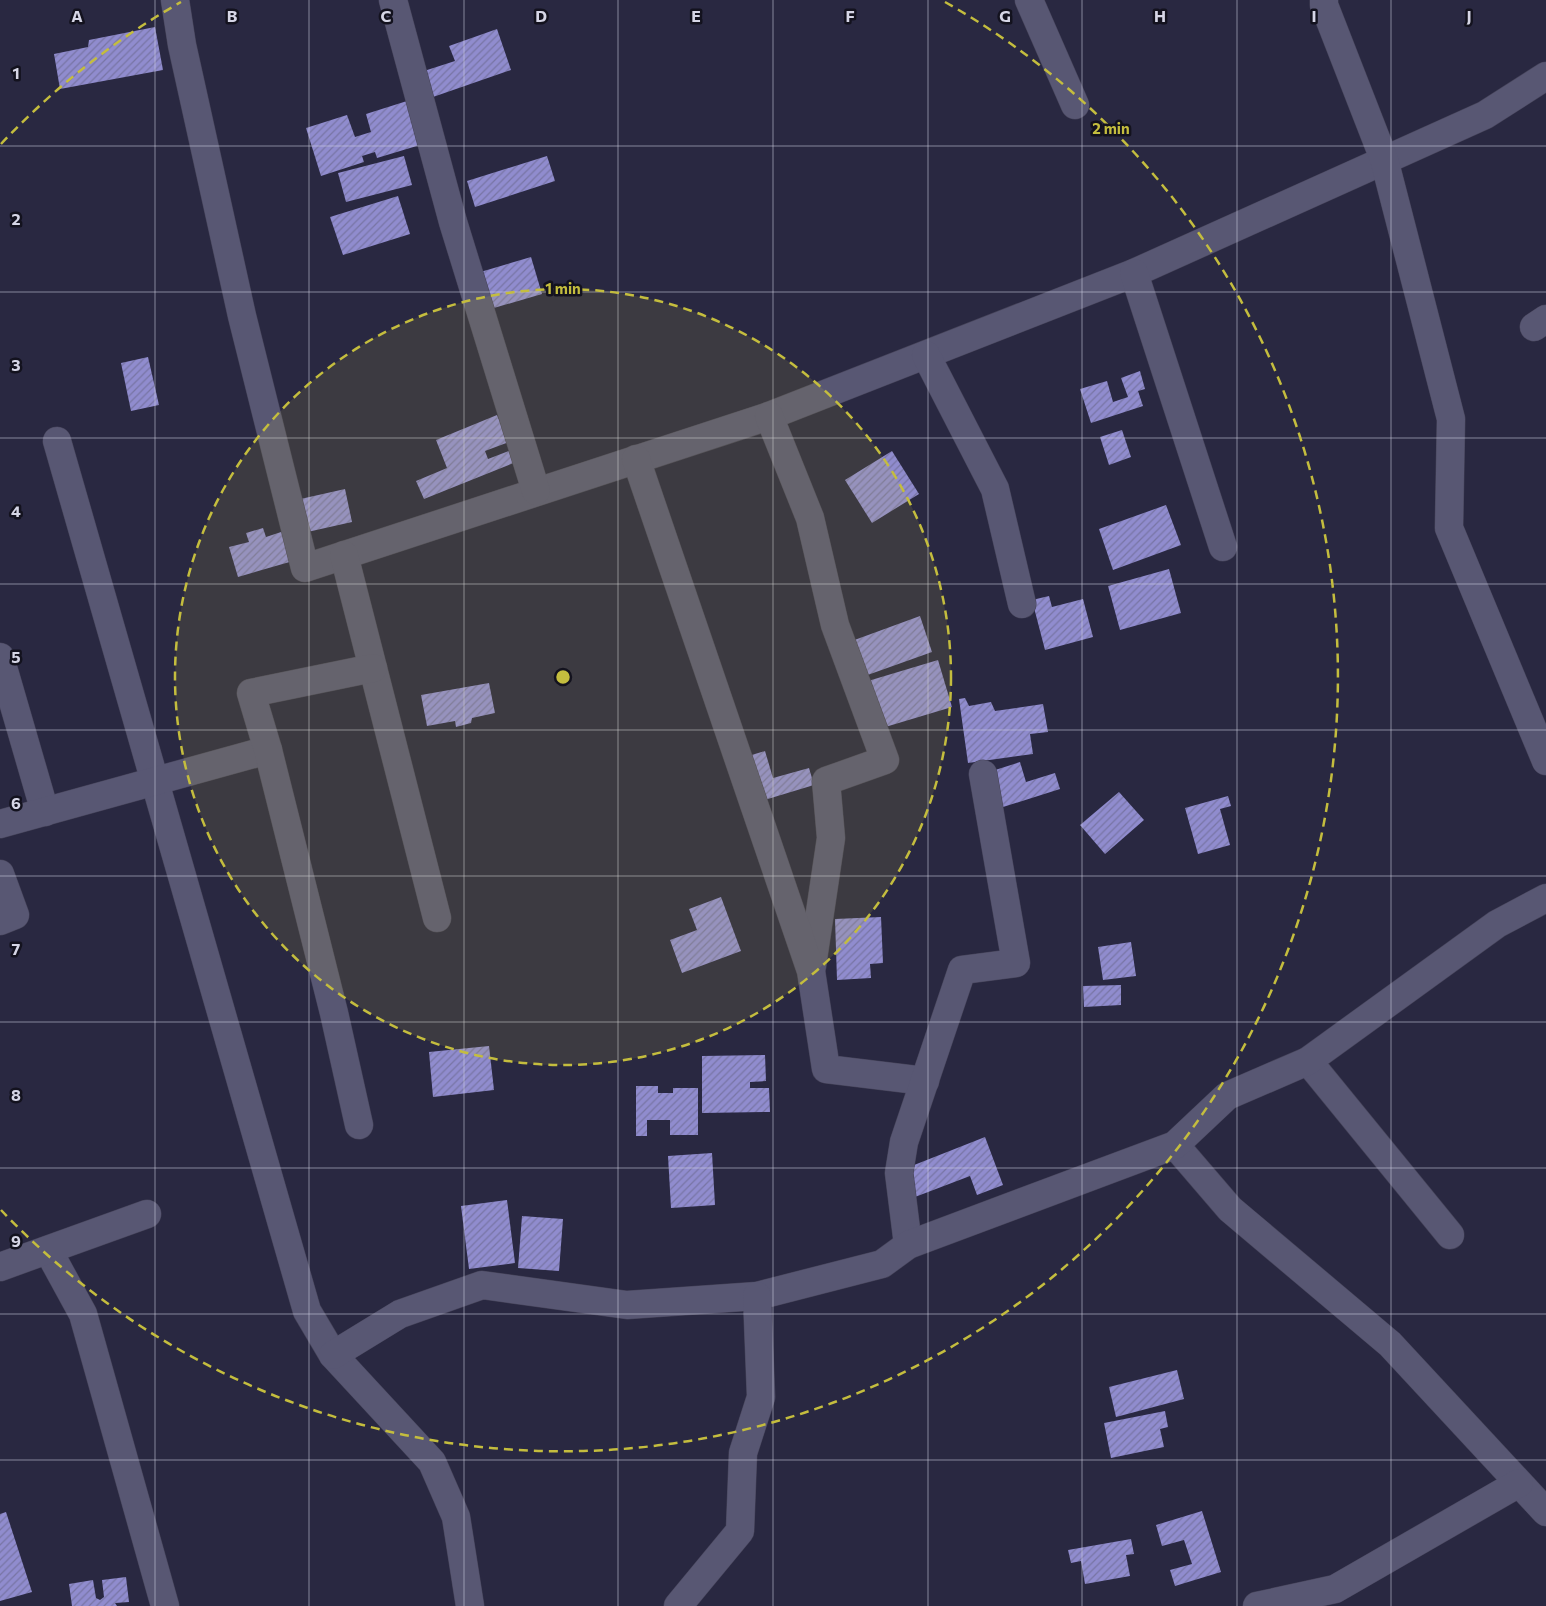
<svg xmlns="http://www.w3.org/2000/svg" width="1546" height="1606" font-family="Commissioner,sans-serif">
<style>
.building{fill:url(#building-hatch)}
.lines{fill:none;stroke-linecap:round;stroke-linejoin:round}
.street-casing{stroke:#454359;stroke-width:29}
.secondary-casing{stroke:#454359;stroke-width:29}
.street{stroke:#585773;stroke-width:28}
.secondary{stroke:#585773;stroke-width:28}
.grid{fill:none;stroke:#d6d6e6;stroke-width:1;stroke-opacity:0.55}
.ring{fill:none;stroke:#c4bd3e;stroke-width:2.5;stroke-dasharray:9 6}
.grid-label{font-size:16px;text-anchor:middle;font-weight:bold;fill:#d6d6e6;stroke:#13121e;stroke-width:5;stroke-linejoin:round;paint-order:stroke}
.centre{fill:#c4bd3e;stroke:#13121e;stroke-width:2.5}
.ring-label{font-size:15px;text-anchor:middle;font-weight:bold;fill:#c4bd3e;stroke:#13121e;stroke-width:5;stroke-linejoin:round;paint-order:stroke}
</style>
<defs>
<pattern id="building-hatch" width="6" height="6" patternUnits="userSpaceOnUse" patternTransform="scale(1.25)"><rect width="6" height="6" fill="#908cce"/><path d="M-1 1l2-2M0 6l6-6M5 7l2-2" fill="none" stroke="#7875a5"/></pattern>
</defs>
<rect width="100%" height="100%" fill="#292841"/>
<g class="building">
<path d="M155 27 163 70 60 89 54 54 88 47 89 40Z"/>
<path d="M497 29 511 70 433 97 424 71 455 61 449 46Z"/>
<path d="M407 101 420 145 377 158 375 152 362 156 364 162 321 176 306 128 347 115 355 137 371 132 366 114Z"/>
<path d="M404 156 412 185 346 202 338 173Z"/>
<path d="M547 156 555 181 475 207 467 181Z"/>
<path d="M398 196 410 234 343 255 330 217Z"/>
<path d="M531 257 542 294 487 310 477 273Z"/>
<path d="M148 357 159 405 131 411 121 363Z"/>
<path d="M1140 371 1145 389 1138 391 1143 406 1091 423 1080 389 1107 381 1113 402 1128 397 1121 378Z"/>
<path d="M497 415 509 442 485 451 488 459 511 450 516 462 424 499 416 481 447 468 436 440Z"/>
<path d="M1122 430 1131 457 1109 465 1100 437Z"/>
<path d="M892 451 919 494 872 523 845 480Z"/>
<path d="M345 489 352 522 303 533 296 500Z"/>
<path d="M1166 505 1181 545 1113 570 1099 529Z"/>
<path d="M263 528 266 537 284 531 293 561 238 577 229 547 249 542 246 533Z"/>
<path d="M1169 569 1181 613 1120 630 1108 586Z"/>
<path d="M1049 596 1052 607 1083 599 1093 637 1045 650 1032 600Z"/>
<path d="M920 616 932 652 862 677 849 642Z"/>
<path d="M938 660 952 707 882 728 868 681Z"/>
<path d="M489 683 495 713 472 718 471 723 456 727 455 721 427 726 421 695Z"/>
<path d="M965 698 969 706 991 702 995 711 1043 704 1048 732 1030 734 1033 754 968 763 959 699Z"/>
<path d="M765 751 773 778 809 768 814 785 758 802 745 757Z"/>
<path d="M1020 762 1026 782 1055 773 1060 789 1003 807 992 771Z"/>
<path d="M1119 792 1144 820 1105 854 1080 825Z"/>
<path d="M1228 796 1231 806 1220 809 1230 845 1198 854 1185 808Z"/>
<path d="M721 897 741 951 682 973 670 940 697 930 689 909Z"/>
<path d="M881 917 883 963 870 964 871 978 837 980 835 919Z"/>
<path d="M1131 942 1136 976 1103 980 1098 947Z"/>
<path d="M1121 985V1005L1084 1007 1083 986Z"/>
<path d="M489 1046 494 1090 433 1097 429 1052Z"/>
<path d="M765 1055 766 1081 750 1082V1088H769L770 1112 702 1113V1056Z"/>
<path d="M636 1086H658V1093H673V1088H698V1135H670V1120H647V1136H636Z"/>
<path d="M985 1137 1003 1185 977 1195 970 1176 915 1197 904 1169Z"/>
<path d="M712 1153 715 1205 671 1208 668 1156Z"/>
<path d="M507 1200 515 1263 469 1269 461 1206Z"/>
<path d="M522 1216 563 1219 559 1271 518 1268Z"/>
<path d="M1177 1370 1184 1399 1116 1417 1109 1387Z"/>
<path d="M1165 1411 1168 1427 1160 1429 1164 1447 1111 1458 1104 1423Z"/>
<path d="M1202 1511 1221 1572 1175 1586 1170 1570 1192 1564 1184 1540 1162 1546 1156 1525Z"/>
<path d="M6 1512 32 1592 0 1601V1514Z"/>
<path d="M1131 1539 1134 1554 1126 1555 1130 1576 1085 1584 1081 1561 1071 1563 1068 1550Z"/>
<path d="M126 1577 129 1602 115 1603 117 1606H72L69 1584 93 1580 96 1598 100 1600 104 1597 102 1580Z"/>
</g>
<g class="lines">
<g class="street-casing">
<g id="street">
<path d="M175 0 182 45 242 316 305 568 769 416 1134 273 1485 115 1546 76"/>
<path d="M393 0 453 222 536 491"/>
<path d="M1029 0 1075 105"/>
<path d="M1134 273 1223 547"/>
<path d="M1534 327 1546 319"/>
<path d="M926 355 995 489 1022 604"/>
<path d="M769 416 810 518 835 625 885 760 826 781 831 838 812 966"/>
<path d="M57 441 307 1311 333 1355 432 1462 456 1517 470 1606"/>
<path d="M636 459 811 971 826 1069 925 1081"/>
<path d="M344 555 437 918"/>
<path d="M0 657 45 812"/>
<path d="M0 824 268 750"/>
<path d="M0 874 15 915 0 921"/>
<path d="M1308 1061 1450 1235"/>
<path d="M359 1125 334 1013 268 750 251 693 373 668"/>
<path d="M1175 1145 1230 1209 1390 1344 1546 1512"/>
<path d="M908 1245 899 1173 904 1142 962 970 1016 963 983 774"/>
<path d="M48 1250 83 1314 165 1606"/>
<path d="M0 1267 147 1214"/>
<path d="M333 1355 400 1314 482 1285 627 1305 757 1296 882 1264 908 1245 1175 1145 1227 1096 1308 1061 1497 924 1546 898"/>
<path d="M678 1606 740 1531 743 1453 761 1397 757 1296"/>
<path d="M1257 1606 1335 1589 1519 1483"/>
</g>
</g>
<g class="secondary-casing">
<path id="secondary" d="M1324 0V5L1384 159 1451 419 1449 528 1546 761"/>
</g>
<use href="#street" class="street"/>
<use href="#secondary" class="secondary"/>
</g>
<path class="grid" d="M155 0V1606M309 0V1606M464 0V1606M618 0V1606M773 0V1606M928 0V1606M1082 0V1606M1237 0V1606M1391 0V1606M0 146H1546M0 292H1546M0 438H1546M0 584H1546M0 730H1546M0 876H1546M0 1022H1546M0 1168H1546M0 1314H1546M0 1460H1546"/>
<circle cx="563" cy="677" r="388" fill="#c4bd3e" fill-opacity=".12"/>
<g class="ring">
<circle cx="563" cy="677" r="388"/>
<path d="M1 144A775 775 0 0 1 181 2M945 2A775 775 0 1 1 1 1210"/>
</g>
<g class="grid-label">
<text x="77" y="22">A</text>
<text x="232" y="22">B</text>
<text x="386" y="22">C</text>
<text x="541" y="22">D</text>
<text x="696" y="22">E</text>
<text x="850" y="22">F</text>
<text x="1005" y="22">G</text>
<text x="1160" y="22">H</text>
<text x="1314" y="22">I</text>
<text x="1469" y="22">J</text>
<text x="16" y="79">1</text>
<text x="16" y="225">2</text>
<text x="16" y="371">3</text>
<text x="16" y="517">4</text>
<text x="16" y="663">5</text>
<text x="16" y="809">6</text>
<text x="16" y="955">7</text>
<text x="16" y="1101">8</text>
<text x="16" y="1247">9</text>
</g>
<circle cx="563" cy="677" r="8" class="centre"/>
<g class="ring-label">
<text x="1111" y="134">2 min</text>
<text x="563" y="294">1 min</text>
</g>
</svg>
